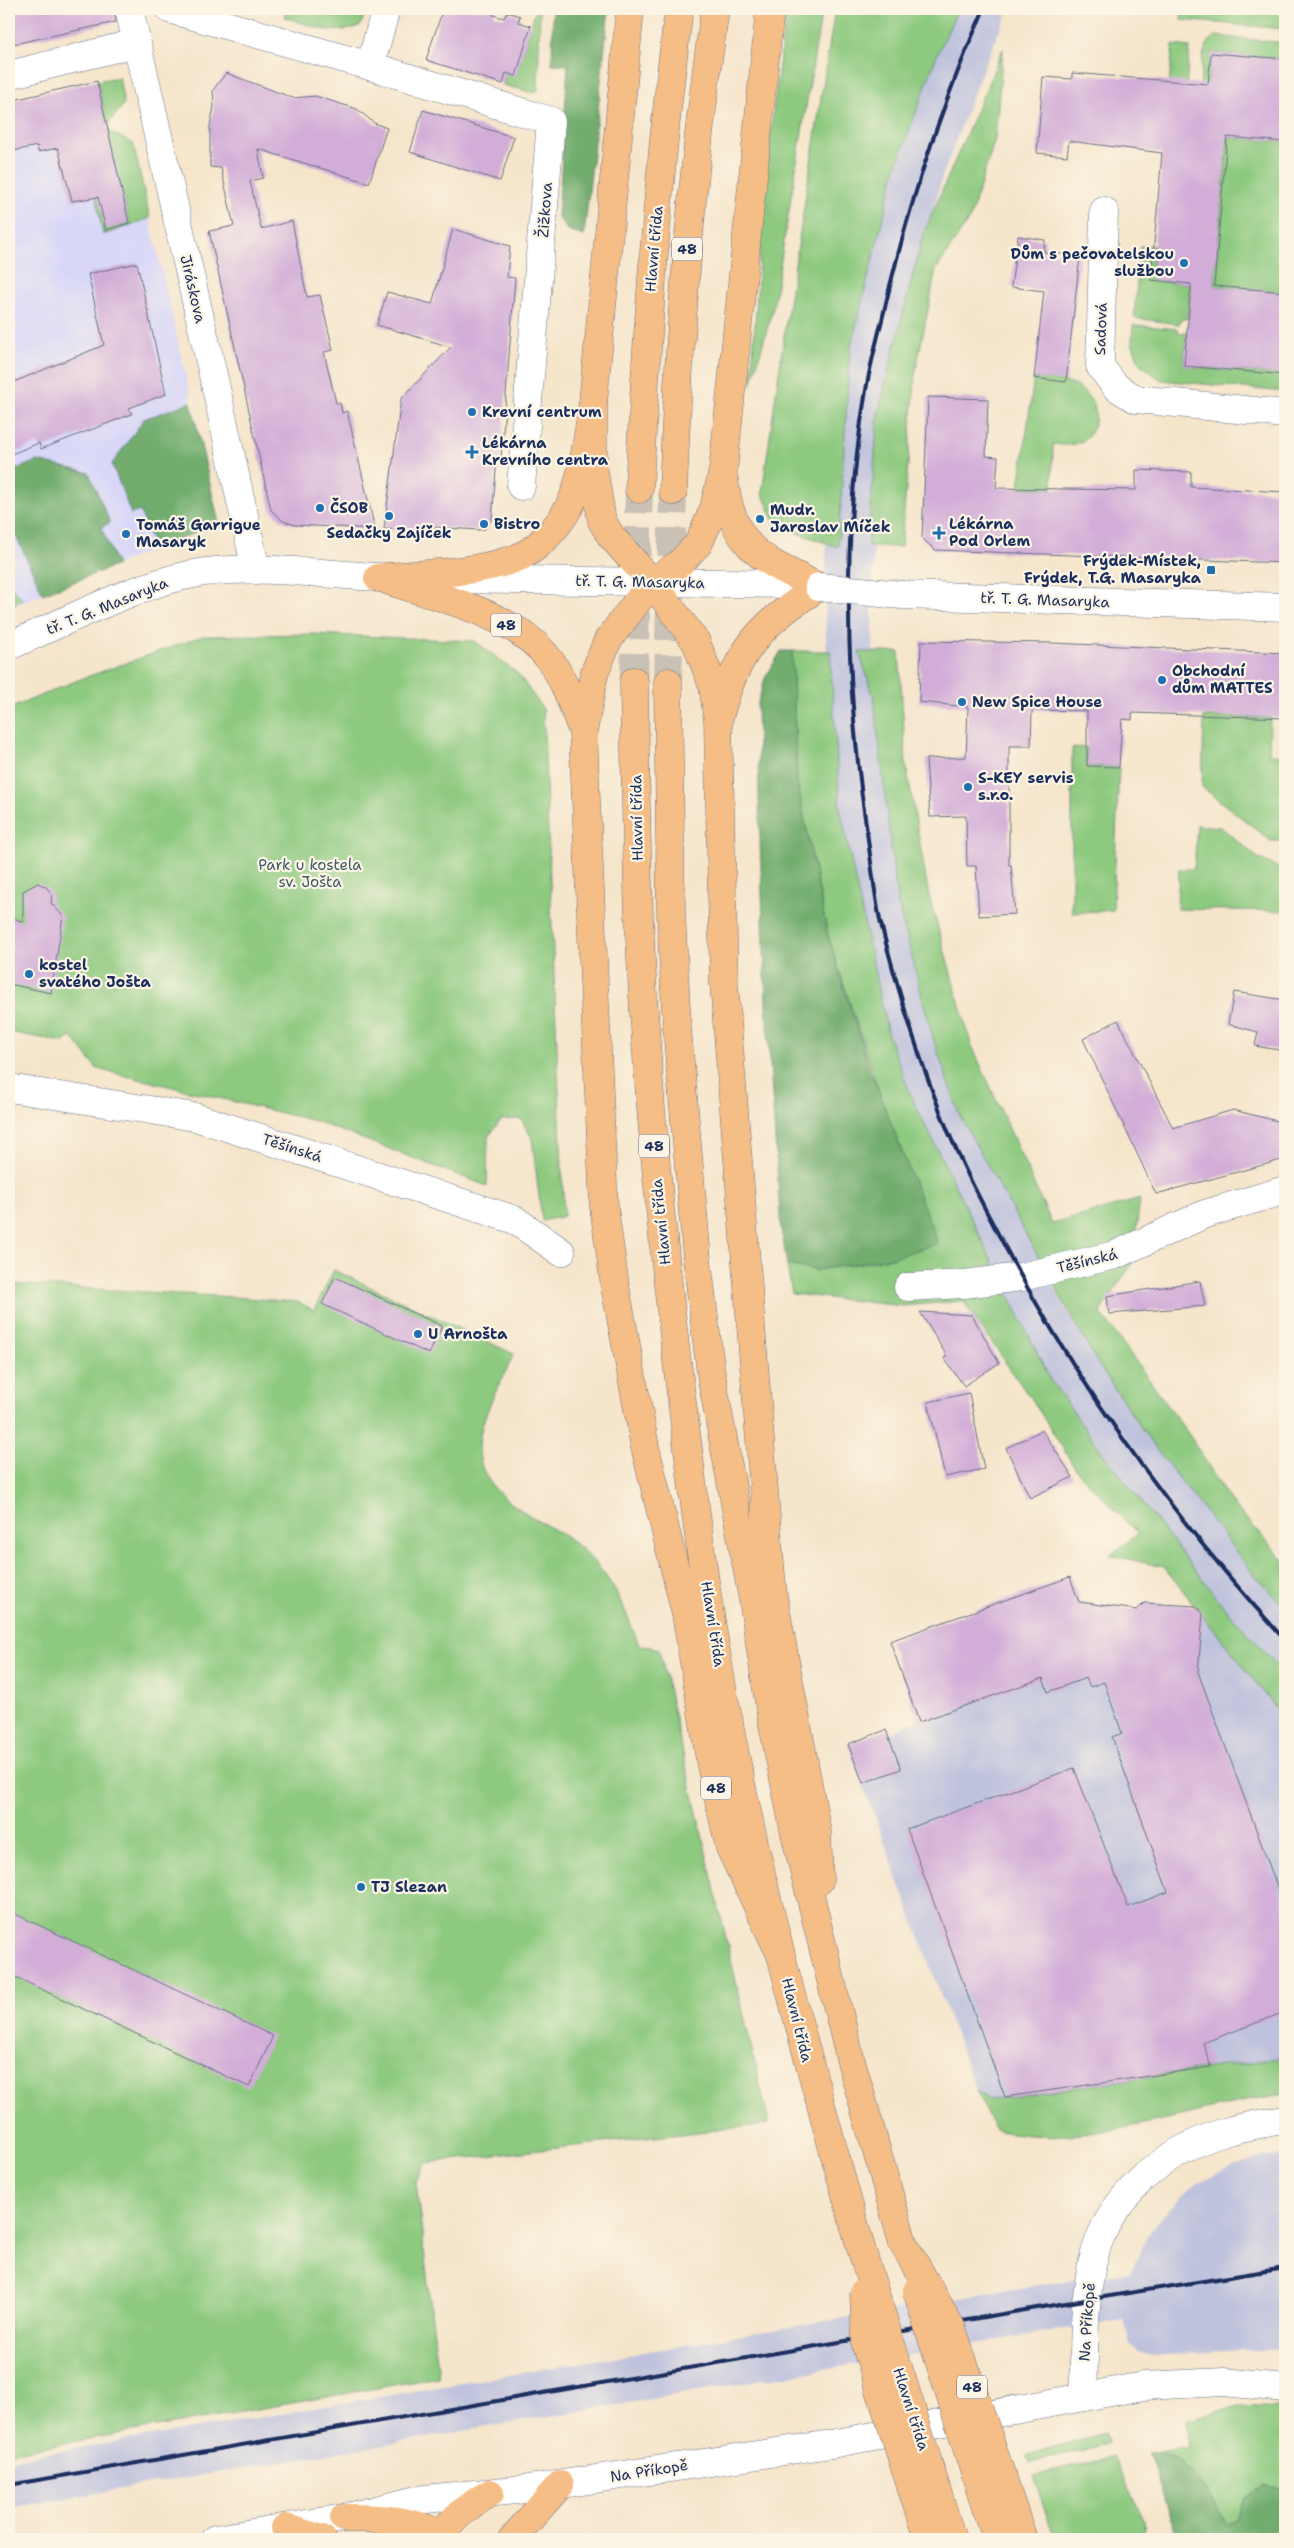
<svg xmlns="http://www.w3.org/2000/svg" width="1294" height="2548" font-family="'Shantell Sans',sans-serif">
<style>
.built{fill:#d8d7f8}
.industrial{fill:#bfc2dd}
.green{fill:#8dc97f;stroke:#547c6e;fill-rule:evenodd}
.forest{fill:#72ad6e;stroke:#466e66}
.building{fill:#d2add8}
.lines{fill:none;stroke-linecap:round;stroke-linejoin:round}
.primary-tunnel{stroke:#c9c1b5;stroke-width:28;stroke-dasharray:28 14;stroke-linecap:butt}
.minor-casing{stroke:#676f84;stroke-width:29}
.tertiary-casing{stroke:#676f84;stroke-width:29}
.primary-casing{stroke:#676f84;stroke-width:29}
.minor{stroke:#fff;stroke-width:28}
.tertiary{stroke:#fff;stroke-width:28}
.primary{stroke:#f6be87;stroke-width:28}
.rail{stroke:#1b2f5e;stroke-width:4}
.tertiary-bridge-casing{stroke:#676f84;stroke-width:29;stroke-linecap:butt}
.primary-bridge-casing{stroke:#676f84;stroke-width:29;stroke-linecap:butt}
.tertiary-bridge{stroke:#fff;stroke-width:28}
.primary-bridge{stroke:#f6be87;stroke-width:28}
.poi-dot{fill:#1f6fb2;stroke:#fcf5e5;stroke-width:2}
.labels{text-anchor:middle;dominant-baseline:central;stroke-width:4.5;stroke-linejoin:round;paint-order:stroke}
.shield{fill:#fcf5e5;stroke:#5e6a86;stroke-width:1}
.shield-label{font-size:14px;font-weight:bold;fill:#1b2f5e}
.street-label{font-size:15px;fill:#1b2f5e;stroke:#fcf5e5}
.poi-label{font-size:15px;font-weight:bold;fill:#1b2f5e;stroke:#fcf5e5;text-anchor:start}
.park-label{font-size:15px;fill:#3d5d68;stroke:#fcf5e5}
</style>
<rect width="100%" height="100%" fill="#fcf5e5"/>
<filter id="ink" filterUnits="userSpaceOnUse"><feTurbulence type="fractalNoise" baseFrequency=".02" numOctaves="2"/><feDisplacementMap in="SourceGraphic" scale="10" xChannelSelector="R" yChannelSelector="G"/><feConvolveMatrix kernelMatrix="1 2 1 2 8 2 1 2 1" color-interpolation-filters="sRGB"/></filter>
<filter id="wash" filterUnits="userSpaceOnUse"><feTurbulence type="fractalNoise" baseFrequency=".0096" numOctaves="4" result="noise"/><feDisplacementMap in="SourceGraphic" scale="20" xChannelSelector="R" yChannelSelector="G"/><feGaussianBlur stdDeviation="1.12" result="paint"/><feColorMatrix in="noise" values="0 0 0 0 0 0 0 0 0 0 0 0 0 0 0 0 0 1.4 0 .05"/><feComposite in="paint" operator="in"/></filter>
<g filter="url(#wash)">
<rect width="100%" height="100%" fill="#f5e5cb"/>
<path class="built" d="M97 81 103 235 150 218 219 523 9 608V101Z"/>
<g class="industrial">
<path d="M958 9H1009L981 73 942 177 918 265 874 531 872 610 875 702 885 799 1042 1267 1098 1364 1148 1438 1251 1571 1285 1607V1674L1225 1608 1102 1452 1051 1381 1001 1290 914 1110 880 1008 856 921 839 805 829 706 825 610 827 528 843 386 872 254 898 163 937 55Z"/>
<path d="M1070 1577 1080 1602 1137 1610 1144 1603 1196 1606 1285 1719V2057L989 2100 976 2091 848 1744 886 1730 888 1734 918 1720 890 1641Z"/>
<path d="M1285 2155V2350H1236L1153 2356 1138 2352 1130 2345 1123 2319 9 2508V2460L1056 2282 1130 2273 1151 2229 1184 2194 1200 2182 1230 2167 1256 2159Z"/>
</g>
<g class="green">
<path d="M286 9H327L346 14 348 9H366L361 25C335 38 310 25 284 17Z"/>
<path d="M536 9H540L538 90 534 93 503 85 506 73 516 75Z"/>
<path d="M786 9H822L773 308 751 386 764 186Z"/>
<path d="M835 9H958L937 55 896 167 850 350 838 547 777 526 762 493 786 322Z"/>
<path d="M1182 9H1285V29L1181 20Z"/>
<path d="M1215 36 1285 43V59L1211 53 1208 89H1200C1202 70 1199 48 1215 36Z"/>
<path d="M1173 45 1190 47 1182 127 1164 132Z"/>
<path d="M1003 49 995 139 970 218 936 270 916 369 901 547 868 546 878 413 923 235Z"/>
<path d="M119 77 124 104 107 125 97 81Z"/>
<path d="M108 131 133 143 150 218 103 235 96 195ZM124 200 129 223 106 229Z"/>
<path d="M1204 135 1285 142V292L1214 286 1228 139H1204Z"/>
<path d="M1140 246H1154L1151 280 1191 284 1188 318 1180 320 1179 324 1134 318Z"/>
<path d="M1133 325 1178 329V333L1187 332 1184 366 1285 375V392L1161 380 1140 364 1132 343Z"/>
<path d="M1034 378C1044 380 1056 379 1065 382 1087 388 1102 408 1093 428 1090 434 1087 440 1080 442 1072 446 1062 445 1053 444L1052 489 1019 488Z"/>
<path d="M9 584 23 600 9 606Z"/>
<path d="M312 634 475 641 518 674 543 709 564 1216 542 1221 532 1138 521 1119 501 1120 488 1137 487 1186 315 1121 97 1069 72 1037 63 1042 9 1032V709L78 680 203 636Z"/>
<path d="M792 651H830L840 808 888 1035 911 1096 1051 1381 1102 1452 1225 1608 1285 1674V1719L1164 1567 1110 1555 1138 1534 1077 1471 1040 1412 963 1301 902 1306 792 1294 787 1265 816 1270 892 1258 889 1122 828 936 797 782Z"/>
<path d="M859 652H899L906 764 929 896 971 1044 1052 1224 1140 1199 1132 1264 1100 1312 1192 1439 1230 1501 1285 1561V1607L1251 1571 1148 1438 1098 1364 959 1114 932 1035 897 900 874 698Z"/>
<path d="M1204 717 1270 718 1269 754 1285 755V841H1271L1202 787Z"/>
<path d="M1087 747V766L1119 767 1113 910 1072 913V748Z"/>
<path d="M1197 825 1221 827 1258 858 1285 871V911L1177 909 1179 869H1194Z"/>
<path d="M334 1270 514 1354C501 1383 479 1417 479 1449 479 1497 537 1517 569 1539 578 1545 587 1554 594 1562 617 1586 627 1615 639 1645L659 1649 769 2124 425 2163 416 2183 439 2377 9 2453V1284L233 1297 298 1302 314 1310Z"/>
<path d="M1285 2057V2094C1192 2107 1089 2151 995 2130L976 2091 989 2100Z"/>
<path d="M1238 2405 1285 2407V2505L1282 2489 1245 2499 1235 2520 1227 2524 1206 2490 1175 2457 1155 2452 1189 2447 1186 2421Z"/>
<path d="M1104 2433 1108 2443 1086 2451 1029 2462 1026 2455Z"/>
<path d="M1114 2457 1144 2520 1145 2539H1055L1033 2476Z"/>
</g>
<g class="forest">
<path d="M553 9H609L584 236 567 230 558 217 568 65 552 64Z"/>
<path d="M191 402 219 523 155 549 140 511 131 514 112 464 144 419Z"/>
<path d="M37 461 89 473 110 523 101 527 117 565 43 594 9 521V472Z"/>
<path d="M781 651H792L797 782 828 936 870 1070 938 1243 892 1258 816 1270 787 1265 781 1229 766 1004 760 840 757 706 765 678Z"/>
<path d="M1155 2452 1175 2457 1206 2490 1227 2524 1235 2520 1245 2499 1264 2484 1282 2488 1285 2505V2539H1178L1148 2453Z"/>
</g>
<g id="blocks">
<g class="building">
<path d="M9 9H114L116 22 9 45Z"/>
<path d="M443 9H495L493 15 504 18 507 12 520 16 518 22 531 26 516 76 506 73 503 84 426 60Z"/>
<path d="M1211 53 1285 59V142L1227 137 1214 286 1285 292V375L1184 366 1191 284 1151 280 1162 153 1069 141 1067 156 1037 153 1043 77 1072 79V73L1208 84Z"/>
<path d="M226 73 293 98 315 96 357 109 374 123 387 128 369 183 258 149 263 178 250 181 261 229 292 221 307 297 320 295 333 350 324 352 336 403H340L342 413 347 411 375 529 295 525 283 521 271 510 209 231 234 226 221 168 210 167V126L214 107 213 90Z"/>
<path d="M97 81 129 223 106 230 98 197 72 201 58 148 38 152 37 146 9 152V101Z"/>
<path d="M423 110 514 137 500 181 410 152Z"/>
<path d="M453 229 510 246 507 277 515 278 501 459 497 458 492 519 485 529 479 530 430 527V532L384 529 401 399 451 347 377 325 387 292 432 304Z"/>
<path d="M1018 236 1045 240 1044 252 1080 256 1066 382 1034 378 1044 291 1011 287Z"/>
<path d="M137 263 166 394 129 408 132 414 41 449 39 443 9 455V384L104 345 88 274Z"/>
<path d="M928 397 988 399 986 456 998 457 996 488 1136 490V470L1191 472V487L1285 492V563L935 550 922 538Z"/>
<path d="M921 641 1051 643 1285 653V718L1132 713V720L1122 719 1119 767 1087 766V711L1032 710 1031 746H1009V865H1011L1015 914 979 916 976 866H967L966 816 930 817 926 759 966 757 968 707 919 702Z"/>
<path d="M38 883 46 887 52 894 51 903 63 916 51 993 9 984V916L23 922V891Z"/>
<path d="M1234 992 1285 1000V1051L1255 1046 1258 1032 1228 1024Z"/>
<path d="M1118 1020 1173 1128 1233 1110 1285 1123V1159L1156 1194 1083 1039Z"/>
<path d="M335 1277 442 1326 429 1354 322 1304Z"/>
<path d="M1200 1281 1205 1306 1109 1314 1107 1296Z"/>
<path d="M920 1312 972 1315 999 1363 964 1386 944 1358 947 1356Z"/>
<path d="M969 1393 984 1469 945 1477 928 1402Z"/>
<path d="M1042 1430 1073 1477 1030 1498 1006 1448Z"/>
<path d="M1070 1577 1079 1602 1137 1610 1144 1603 1196 1606 1203 1614 1198 1672 1285 1908V2012L1203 2043 1211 2067 1005 2097 907 1829 1074 1768 1128 1907 1168 1892 1112 1737 1122 1733 1104 1682 1090 1687 1086 1678 1048 1692 1043 1678 919 1722 890 1641Z"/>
<path d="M886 1730 901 1769 863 1783 848 1744Z"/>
<path d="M9 1911 273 2036 249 2087 9 1974Z"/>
</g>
</g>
</g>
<g filter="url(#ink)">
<use href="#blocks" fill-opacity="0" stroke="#676f84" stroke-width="1"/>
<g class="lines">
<g class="primary-tunnel">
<path d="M634 681 639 489"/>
<path d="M668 682 673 491"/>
</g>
<g class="minor-casing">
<g id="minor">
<path d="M129 9 216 388 256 570"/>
<path d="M169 9 370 66 551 121 521 486"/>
<path d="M370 66 386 9"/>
<path d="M9 75 136 43"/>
<path d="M1104 211 1100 366 1116 387 1136 399 1285 414"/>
<path d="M9 1088 195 1117 515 1220 561 1252"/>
<path d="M908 1287 964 1284 1021 1277 1115 1255 1205 1214 1285 1190"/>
<path d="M1083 2397C1085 2349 1082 2300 1095 2253 1111 2195 1166 2150 1222 2133 1243 2126 1264 2123 1285 2120"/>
<path d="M215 2539 344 2518 416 2500 535 2488 831 2444 1143 2386 1224 2382 1285 2388"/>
</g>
</g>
<g class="tertiary-casing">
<g id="tertiary">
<path d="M451 579 787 584 818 587"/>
<path d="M902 595 1285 607"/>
<path d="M9 646C68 621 141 581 205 572 270 564 338 577 403 578"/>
</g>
</g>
<g class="primary-casing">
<g id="primary">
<path d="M770 9 723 471 714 508 699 543 679 564 652 582 608 640 594 674 583 732 604 1207 615 1286 645 1447 686 1614 711 1766 730 1848 780 1953"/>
<path d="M593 403V466L602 521 611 536 652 582 696 642 713 686 718 720 724 983 768 1542 773 1596 817 1832 819 1881"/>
<path d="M724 480C734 550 760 558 819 587"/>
<path d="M639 489C647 329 658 168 679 9"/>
<path d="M673 491C679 329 692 169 715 9"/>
<path d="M378 578C422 573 472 574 514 559 536 552 558 527 569 507 583 480 588 434 593 403L630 9"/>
<path d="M389 581C438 597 517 615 549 659 565 680 573 707 583 732"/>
<path d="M634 681C635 759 636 836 639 914 646 1090 664 1266 687 1441 694 1496 700 1552 709 1608 742 1827 802 2041 863 2255"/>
<path d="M668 682 671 913 677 1028 697 1259 711 1374 753 1600 771 1715 794 1829 849 2054 903 2243"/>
<path d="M720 714C737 649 763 622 819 587"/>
<path d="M344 2518C378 2518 419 2519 447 2539"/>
<path d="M285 2528 322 2539"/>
<path d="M441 2539C451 2517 470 2505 490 2493"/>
<path d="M512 2539 560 2485"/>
</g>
</g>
<use href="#minor" class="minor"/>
<use href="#tertiary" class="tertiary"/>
<use href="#primary" class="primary"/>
<g class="rail">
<path d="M984 9C939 110 906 213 882 320 876 343 870 367 866 390 841 536 845 686 867 832 871 861 874 891 880 920 895 980 913 1040 935 1098 953 1148 978 1196 1003 1243 1079 1387 1175 1520 1285 1640"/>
<path d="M9 2485 1060 2304 1285 2268"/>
</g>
<g class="tertiary-bridge-casing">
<path id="tertiary-bridge" d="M819 587 902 595"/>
</g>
<g class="primary-bridge-casing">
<g id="primary-bridge">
<path d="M903 2243 952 2329 1023 2539"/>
<path d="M863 2255 952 2539"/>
<path d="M864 2291 866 2346 928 2539"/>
<path d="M917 2291 996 2539"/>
</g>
</g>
<use href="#tertiary-bridge" class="tertiary-bridge"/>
<use href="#primary-bridge" class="primary-bridge"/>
</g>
</g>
<g class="poi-dot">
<circle cx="1184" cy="263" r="5"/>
<circle cx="472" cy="412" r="5"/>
<path d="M469.5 444.5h5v5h5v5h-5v5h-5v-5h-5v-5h5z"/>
<circle cx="320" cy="508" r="5"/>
<circle cx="389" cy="516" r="5"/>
<circle cx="760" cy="519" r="5"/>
<circle cx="484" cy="524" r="5"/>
<path d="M936.5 525.5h5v5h5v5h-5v5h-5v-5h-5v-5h5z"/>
<circle cx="126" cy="534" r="5"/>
<rect x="1206" y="565" width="10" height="10" rx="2.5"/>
<circle cx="1162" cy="680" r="5"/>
<circle cx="962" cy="702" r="5"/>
<circle cx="968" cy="787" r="5"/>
<circle cx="29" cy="974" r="5"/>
<circle cx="418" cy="1334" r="5"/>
<circle cx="361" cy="1887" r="5"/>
</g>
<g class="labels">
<g class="shield">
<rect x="672" y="237.5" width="30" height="23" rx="4"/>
<rect x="491" y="613.5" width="30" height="23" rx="4"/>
<rect x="639" y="1134.5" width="30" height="23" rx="4"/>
<rect x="701" y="1776.5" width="30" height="23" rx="4"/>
<rect x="957" y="2375.5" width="30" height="23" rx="4"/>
</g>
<g class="shield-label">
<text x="687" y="249">48</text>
<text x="506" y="625">48</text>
<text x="654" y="1146">48</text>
<text x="716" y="1788">48</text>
<text x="972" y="2387">48</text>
</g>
<g class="street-label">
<text transform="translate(545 210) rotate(-86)">Žižkova</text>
<text transform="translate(654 249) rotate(-85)">Hlavní třída</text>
<text transform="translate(193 289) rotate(77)">Jiráskova</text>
<text transform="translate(1101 329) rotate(-88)">Sadová</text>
<text transform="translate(640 582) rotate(1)">tř. T. G. Masaryka</text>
<text transform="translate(1045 600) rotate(2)">tř. T. G. Masaryka</text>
<text transform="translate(107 606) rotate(-22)">tř. T. G. Masaryka</text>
<text transform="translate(637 818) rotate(-91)">Hlavní třída</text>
<text transform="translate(292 1148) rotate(18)">Těšínská</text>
<text transform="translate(661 1222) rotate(-96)">Hlavní třída</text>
<text transform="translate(1087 1261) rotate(-14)">Těšínská</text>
<text transform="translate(713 1624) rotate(81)">Hlavní třída</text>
<text transform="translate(797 2020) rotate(76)">Hlavní třída</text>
<text transform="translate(1087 2322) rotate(-86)">Na Příkopě</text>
<text transform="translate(911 2409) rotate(72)">Hlavní třída</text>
<text transform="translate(649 2471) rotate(-9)">Na Příkopě</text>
</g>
<g class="poi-label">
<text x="1174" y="254" text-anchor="end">Dům s pečovatelskou<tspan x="1174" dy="17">službou</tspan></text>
<text x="482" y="412">Krevní centrum</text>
<text x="482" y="443">Lékárna<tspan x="482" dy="17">Krevního centra</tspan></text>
<text x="330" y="508">ČSOB</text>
<text x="770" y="510">Mudr.<tspan x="770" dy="17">Jaroslav Míček</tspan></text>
<text x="494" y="524">Bistro</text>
<text x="949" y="524">Lékárna<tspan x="949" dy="17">Pod Orlem</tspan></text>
<text x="136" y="525">Tomáš Garrigue<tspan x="136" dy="17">Masaryk</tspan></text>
<text x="389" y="533" text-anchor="middle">Sedačky Zajíček</text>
<text x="1201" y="561" text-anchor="end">Frýdek-Místek,<tspan x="1201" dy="17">Frýdek, T.G. Masaryka</tspan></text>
<text x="1172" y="671">Obchodní<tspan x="1172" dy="17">dům MATTES</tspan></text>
<text x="972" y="702">New Spice House</text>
<text x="978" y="778">S-KEY servis<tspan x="978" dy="17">s.r.o.</tspan></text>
<text x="39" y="965">kostel<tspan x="39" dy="17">svatého Jošta</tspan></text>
<text x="428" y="1334">U Arnošta</text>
<text x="371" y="1887">TJ Slezan</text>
</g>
<g class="park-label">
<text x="310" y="865">Park u kostela<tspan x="310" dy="17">sv. Jošta</tspan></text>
</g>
</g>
<rect width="1294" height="2548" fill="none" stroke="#fcf5e5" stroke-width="30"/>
</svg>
